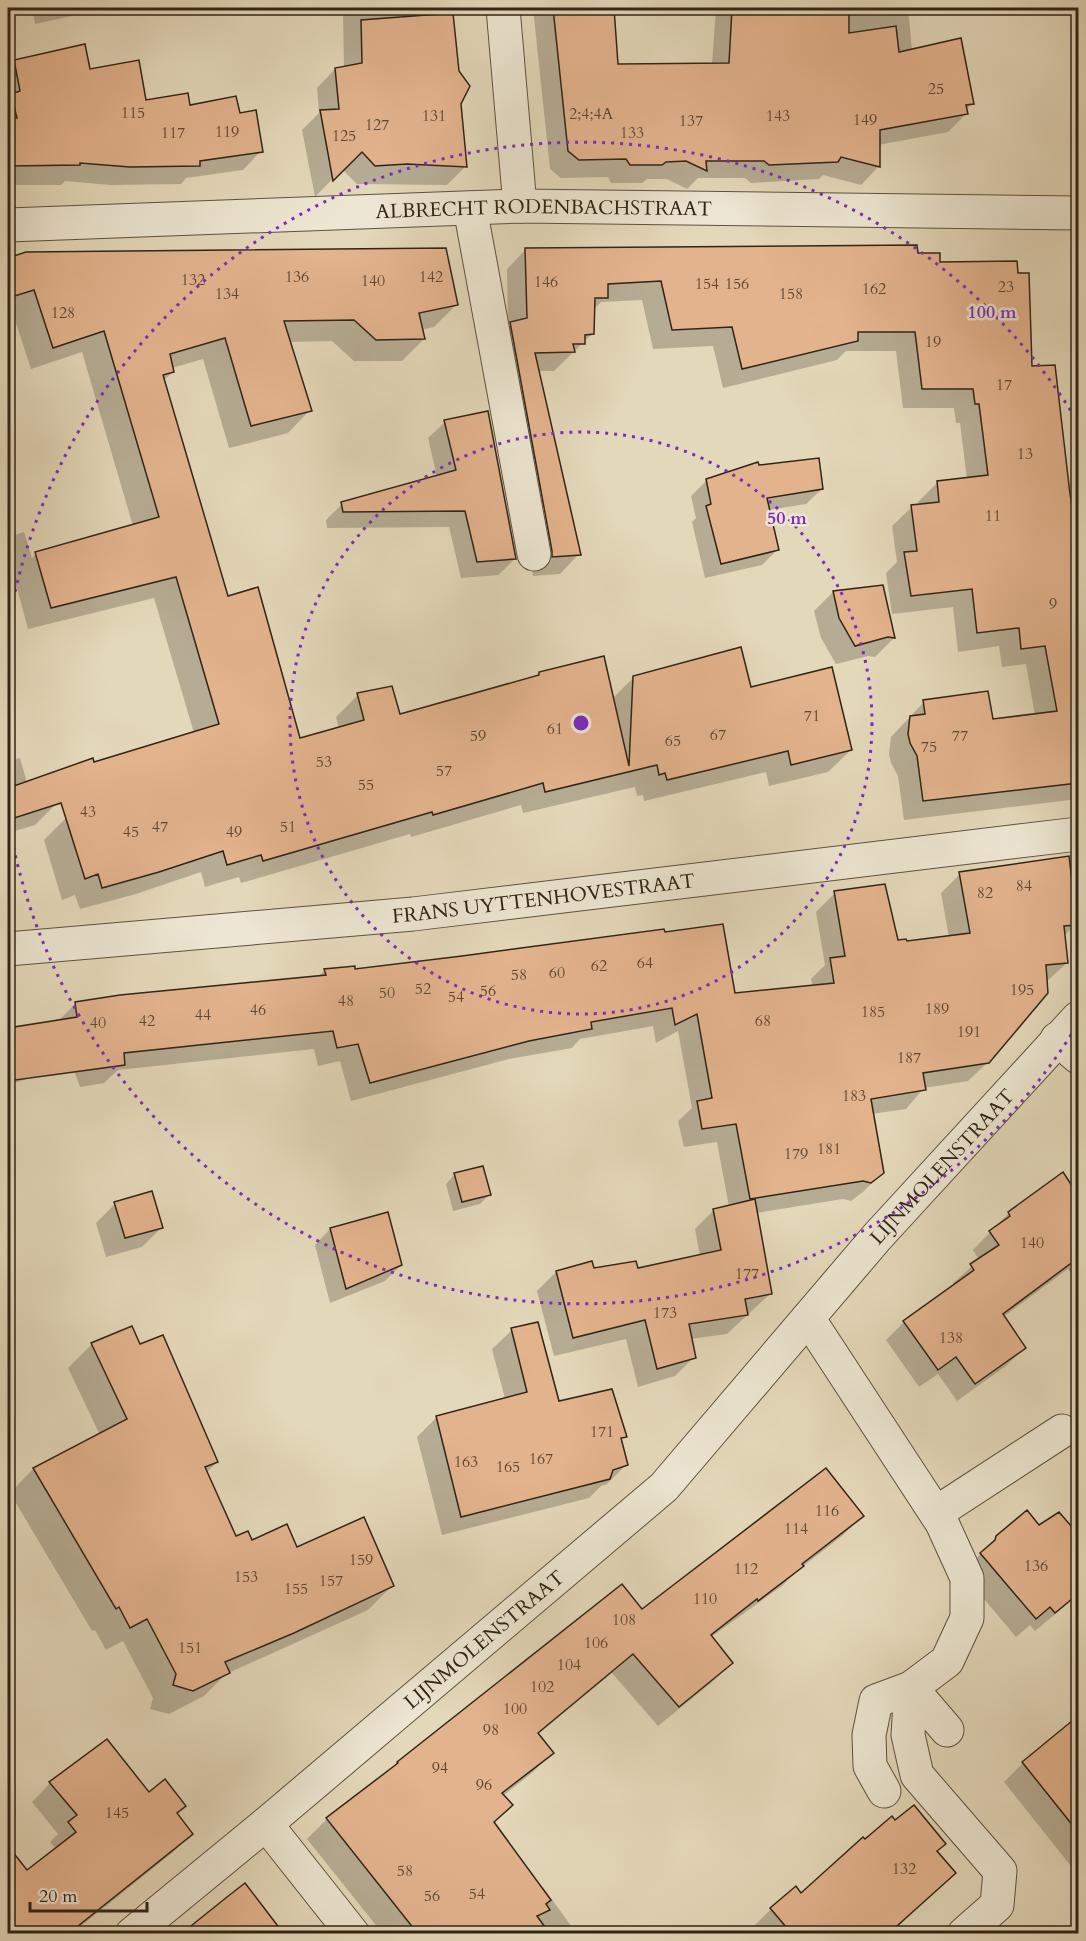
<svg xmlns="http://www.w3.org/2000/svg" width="1086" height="1941" font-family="Cardo,serif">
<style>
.shadow{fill:#0003;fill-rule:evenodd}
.building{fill:#e3b38e;stroke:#312416;stroke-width:1.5}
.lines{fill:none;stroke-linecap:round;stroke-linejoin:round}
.minor-casing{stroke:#5e513f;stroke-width:35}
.minor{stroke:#ede6d2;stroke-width:33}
.ring{fill:none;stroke:#7b2cbf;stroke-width:3;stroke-dasharray:3 6}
.labels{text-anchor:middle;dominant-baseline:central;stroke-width:5;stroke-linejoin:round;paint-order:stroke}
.number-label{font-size:16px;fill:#5e4834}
.street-label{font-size:20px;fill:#312416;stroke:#ede6d2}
.centre{fill:#7b2cbf;stroke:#ede6d2;stroke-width:3}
.ring-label{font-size:18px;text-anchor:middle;font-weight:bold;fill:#7b2cbf;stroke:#ede6d2;stroke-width:5;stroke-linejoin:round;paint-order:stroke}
</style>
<rect width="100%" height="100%" fill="#e4d8ba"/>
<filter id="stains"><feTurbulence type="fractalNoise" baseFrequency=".00333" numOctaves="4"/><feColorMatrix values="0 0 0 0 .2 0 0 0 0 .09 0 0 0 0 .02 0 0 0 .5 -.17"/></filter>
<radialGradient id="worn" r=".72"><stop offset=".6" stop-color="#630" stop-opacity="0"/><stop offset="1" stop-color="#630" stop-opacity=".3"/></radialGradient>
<g class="shadow">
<path d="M32 8H81L72 16 35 24Z"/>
<path d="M339 8H451L466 166 447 185 357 184 342 169 315 197 302 130 319 113 317 88 335 69 344 68 343 12H340Z"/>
<path d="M533 8H612L616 65H712L716 8H908L912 50 972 103 966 110V114L948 132 878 145 879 166 861 185 823 175 819 179 751 183 745 178H698L687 189 667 179H647L642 183H611L608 177 561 178 550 169Z"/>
<path d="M84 47 89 71 145 102 189 106 239 115 261 151 243 170 186 178 181 184 111 185 65 181 61 185H8V61Z"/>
<path d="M526 249 916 254 939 264 1030 368 1073 527 1078 566V799L904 820 898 776 891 763 889 754 891 737 924 702 991 721 1035 716 1026 664 1002 667 999 646 958 652 953 607 892 614 886 573 897 562 892 526 912 507 919 506 918 502 938 482 967 479 960 423H956L954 408H903L896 351H846L837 360 723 388 713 346 653 349 642 300 601 302 593 310V333L554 371H537L579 554 560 574 533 576 491 342 508 326 507 269ZM540 491H542L544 498 555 558H552Z"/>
<path d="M26 253 456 305 434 327 421 330 424 339 402 361H354L332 341 289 342 310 410 288 433 229 448 203 359 172 368 173 372 163 381 227 597 299 740 339 729 336 717 358 695 399 716 535 678 539 673 612 699 633 678 749 689 851 750 828 772 769 786 766 772 644 801 643 795 637 796 635 787 523 813 521 805 411 837 410 834 241 883 239 877 205 887 201 872 136 894 80 909 75 895 62 900 44 840 66 818 194 733 154 598 28 629 17 588 8 591V537L24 532 32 558 36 554 133 526 82 352 31 369 12 311 8 312V259Z"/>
<path d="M445 422 515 559 498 575 461 578 449 527 327 528 326 520 342 504 437 477 428 438Z"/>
<path d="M758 466 822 489 806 504 768 510 777 550 762 565 705 578 692 522 696 518 691 496 706 481Z"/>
<path d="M833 592 894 638 875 657 868 656 836 664 821 638 814 611Z"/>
<path d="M8 740 13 760 20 758 27 783 44 777 54 806 35 825 8 833Z"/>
<path d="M960 874 1076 924 1064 936 1067 963 1046 982 988 1062 968 1081 924 1088 906 1109 872 1114 882 1173 863 1192 851 1201 843 1199 756 1213 770 1294 727 1334 690 1339 694 1357 675 1376 638 1387 626 1339 554 1356 537 1291 556 1272 637 1269 700 1256 695 1229 714 1210 729 1207 717 1142 684 1147 678 1121 692 1108 678 1031 656 1043 653 1026 580 1039 572 1048 509 1059 351 1101 340 1061 318 1066 314 1049 118 1070 104 1083 80 1087 72 1065 8 1085V1010L11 1009 14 1029 57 1022 75 1004 317 978 324 971 353 967 354 970 734 995 813 987 811 979 825 965 816 912 835 893 897 942 949 937 941 893Z"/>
<path d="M455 1174 489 1195 480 1204 453 1211 446 1184Z"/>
<path d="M1063 1174 1078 1198V1284L1068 1269 1003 1317 1024 1348 1006 1366 957 1401 938 1374 919 1387 886 1340 904 1322 955 1286 953 1283 979 1260 973 1250 991 1231 1009 1213Z"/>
<path d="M115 1204 161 1228 142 1247 106 1257 96 1223Z"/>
<path d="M330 1229 401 1265 385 1281 330 1303 315 1245Z"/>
<path d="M512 1330 558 1403 625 1436 620 1441 626 1465 607 1484 601 1486 589 1498 442 1535 417 1437 437 1417 505 1399 492 1349Z"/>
<path d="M92 1344 139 1346 217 1462 206 1473 236 1538 296 1549 392 1586 368 1610 226 1674 204 1696 169 1714 150 1709 153 1698 123 1641 106 1650 95 1630 92 1631 10 1493 33 1469 100 1435 68 1368Z"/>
<path d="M1059 1513 1078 1537V1595L1035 1631 1030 1625 1016 1637 962 1573 997 1537 1038 1527Z"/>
<path d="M862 1516 842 1536 797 1571 782 1586 711 1637 731 1663 711 1683 658 1726 612 1673 537 1735 552 1753 532 1773 503 1796 493 1823 541 1889 543 1887 577 1934H383L307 1839 327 1819 641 1612Z"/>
<path d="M8 1578 15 1588 8 1595Z"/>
<path d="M1070 1725 1078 1736V1875L1004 1782 1023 1763Z"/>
<path d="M50 1783 149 1794 175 1814 191 1834 172 1853 71 1934H8V1880L23 1868 26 1872 56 1849 50 1842 58 1834 32 1802Z"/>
<path d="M936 1852 954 1873 890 1934H757L752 1928 771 1909 801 1895Z"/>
</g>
<g class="building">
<path d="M553 8H614L618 64 729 63 732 8H790L791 11 849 8V33L896 26 899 52 961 38 974 104 966 105 968 114 880 130V167L841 157 838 162 769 165 764 161H706L707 171 686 161 666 162 662 165H630L626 159 579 160 568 151Z"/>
<path d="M453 13 459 71 470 86 461 104 467 167 407 164 375 166 362 152 333 181 320 110 339 109 335 68 362 63 361 20Z"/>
<path d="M85 44 90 69 139 60 146 100 188 93 190 105 236 96 240 113 256 110 263 152 200 161V166L130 167 80 163V165L8 166V118H17L11 94 20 91 14 60Z"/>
<path d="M917 245 918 253H940V262L1017 261 1018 273H1029L1032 366 1055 365 1070 494 1078 542V783L923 801 917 756 910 743 908 734 910 716 925 714 923 700 988 691 993 719 1057 711 1045 646 1021 649 1019 628 977 633 972 589 911 596 904 552 917 551 911 505 939 502 937 481 988 475 979 404H975L973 389H922L915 332H858V341L742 369 732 327 672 330 661 281 608 284V298H595L594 334 585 335V344H573L575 352 535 353 581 555 552 557V551L510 322 527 318 525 248Z"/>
<path d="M446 248 458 305 419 313 425 339 376 340 354 320 284 321 312 411 251 426 225 338 170 354 174 372 163 375 228 596 258 587 300 738 364 720 357 693 392 686 400 714 539 675V672L604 656 629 766 633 676 741 647 751 687 832 667 852 750 791 765 788 751 667 780 665 773 659 775 657 765 545 792 543 783 433 815 432 812 263 861 261 855 227 865 223 851 159 872 102 888 98 874 85 879 61 803 8 820V788L93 758 94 762 219 724 176 577 51 608 35 552 159 517 104 331 53 348 34 290 8 298V258L26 252Z"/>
<path d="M488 411 516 559 477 562 465 511 343 512 341 502 456 470 444 420Z"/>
<path d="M819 458 823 489 767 498 779 550 721 564 706 506 711 504 706 479 758 462 759 465Z"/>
<path d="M883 585 895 638 888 637 855 646 839 618 833 591Z"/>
<path d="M1069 856 1077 925 1064 926 1068 963 1046 965 1048 993 989 1063 923 1073 926 1090 871 1099 884 1173 871 1183 863 1181 750 1199 736 1124 702 1129 697 1101 712 1098 697 1014 675 1025 672 1008 591 1022 592 1029 529 1041 370 1083 358 1044 337 1048 333 1031 124 1053 125 1065 8 1081V1028L77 1017 75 1002 120 995 326 975 324 969 355 966V969L462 956 664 929 665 932 723 924 735 993 834 983 830 958 845 956 834 891 885 884 898 940 906 939 907 941 970 933 959 872Z"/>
<path d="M483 1166 491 1195 462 1202 454 1173Z"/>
<path d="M1063 1172 1078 1195V1258L1003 1314 1026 1348 975 1384 956 1357 938 1370 903 1321 974 1270 970 1264 999 1245 989 1231 1010 1216 1008 1212Z"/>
<path d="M152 1191 163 1228 125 1238 114 1202Z"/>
<path d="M755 1199 772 1294 745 1299 748 1315 689 1324 696 1358 657 1369 645 1320 573 1338 556 1271 592 1261 594 1268 636 1261 638 1268 721 1250 713 1209Z"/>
<path d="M388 1212 402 1265 346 1289 330 1228Z"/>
<path d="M538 1322 559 1401 612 1389 627 1437 621 1438 628 1465 613 1470 610 1479 461 1517 436 1416 527 1392 511 1328Z"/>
<path d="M132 1326 140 1344 163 1335 218 1462 205 1467 236 1536 248 1531 252 1540 287 1524 297 1547 364 1517 394 1586 294 1633 225 1662 230 1673 193 1691 173 1685 176 1674 147 1619 130 1628 119 1607 116 1609 33 1468 127 1419 91 1343Z"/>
<path d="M826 1468 864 1516 802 1564 804 1566 758 1601 757 1599 711 1635 733 1663 679 1707 633 1654 538 1733 554 1753 502 1793 513 1805 494 1822 551 1900 546 1904 550 1910 537 1916 550 1934H418L326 1818 398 1763 397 1762 622 1584 642 1609Z"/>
<path d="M1027 1510 1039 1525 1059 1512 1078 1534V1594L1055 1613 1050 1607 1036 1619 980 1553 995 1540 996 1536Z"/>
<path d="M1078 1716V1832L1022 1762Z"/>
<path d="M107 1739 149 1792 165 1779 186 1806 177 1813 193 1834 68 1934H8V1846L27 1870 76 1832 68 1822 77 1815 49 1782Z"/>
<path d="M914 1805 946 1844 937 1851 956 1873 888 1934H792L770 1908 796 1886 801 1893 863 1837 865 1839 892 1816 895 1820Z"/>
<path d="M245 1883 284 1934H181L227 1897Z"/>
</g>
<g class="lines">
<g class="minor-casing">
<g id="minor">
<path d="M503 8 520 206"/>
<path d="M470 208 534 554"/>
<path id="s1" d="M8 225 520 206 1078 213"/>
<path id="s2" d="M8 949 413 914 1078 834"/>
<path d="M1057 1039 1078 1057"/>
<path d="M808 1318 942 1523 967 1578V1618L947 1661 911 1688 876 1701 869 1735 870 1766 884 1791"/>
<path d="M936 1513 1062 1431"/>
<path d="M911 1688 908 1735 917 1775 1000 1871 997 1905 964 1934"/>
<path d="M911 1688 947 1730"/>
<path d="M266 1824 353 1934"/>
<path id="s3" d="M132 1934 266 1824 664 1487 877 1237 1078 1018"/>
</g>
</g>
<use href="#minor" class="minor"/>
</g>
<g class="ring">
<circle cx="581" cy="723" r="291"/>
<path d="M1076 1027A581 581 0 0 1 8 819M8 627A581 581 0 0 1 1076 419"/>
</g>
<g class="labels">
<g class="number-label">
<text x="936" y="89">25</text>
<text x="133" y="113">115</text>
<text x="591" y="114">2;4;4A</text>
<text x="434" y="116">131</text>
<text x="778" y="116">143</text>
<text x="865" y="120">149</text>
<text x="691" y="121">137</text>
<text x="377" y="125">127</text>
<text x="227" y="132">119</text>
<text x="173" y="133">117</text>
<text x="632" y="133">133</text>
<text x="344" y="136">125</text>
<text x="297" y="277">136</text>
<text x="431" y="277">142</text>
<text x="193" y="280">132</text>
<text x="373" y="281">140</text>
<text x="546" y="282">146</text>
<text x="707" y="284">154</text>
<text x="737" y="284">156</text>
<text x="1006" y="287">23</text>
<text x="874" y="289">162</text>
<text x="227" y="294">134</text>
<text x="791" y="294">158</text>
<text x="63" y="313">128</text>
<text x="933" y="342">19</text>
<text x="1004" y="385">17</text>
<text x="1025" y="454">13</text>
<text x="993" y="516">11</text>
<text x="1053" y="604">9</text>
<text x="812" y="716">71</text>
<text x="555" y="729">61</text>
<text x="718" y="735">67</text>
<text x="478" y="736">59</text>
<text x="960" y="736">77</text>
<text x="673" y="741">65</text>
<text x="929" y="747">75</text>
<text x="324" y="762">53</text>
<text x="444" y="771">57</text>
<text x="366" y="785">55</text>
<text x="88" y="812">43</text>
<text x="160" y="827">47</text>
<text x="288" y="827">51</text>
<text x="131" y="832">45</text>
<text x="234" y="832">49</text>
<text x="1024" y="886">84</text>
<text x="985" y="893">82</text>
<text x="645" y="963">64</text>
<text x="599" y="966">62</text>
<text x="557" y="973">60</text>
<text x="519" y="975">58</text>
<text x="423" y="989">52</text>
<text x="1022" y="990">195</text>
<text x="488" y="991">56</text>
<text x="387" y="993">50</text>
<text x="456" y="997">54</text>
<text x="346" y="1001">48</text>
<text x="937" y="1009">189</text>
<text x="258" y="1010">46</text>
<text x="873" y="1012">185</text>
<text x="203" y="1015">44</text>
<text x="147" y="1021">42</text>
<text x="763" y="1021">68</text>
<text x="98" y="1023">40</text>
<text x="969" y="1032">191</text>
<text x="909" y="1058">187</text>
<text x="854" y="1096">183</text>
<text x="829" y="1149">181</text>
<text x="796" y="1154">179</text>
<text x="1032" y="1243">140</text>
<text x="747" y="1274">177</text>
<text x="665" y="1313">173</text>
<text x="951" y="1338">138</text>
<text x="602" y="1432">171</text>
<text x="541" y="1459">167</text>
<text x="466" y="1462">163</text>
<text x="508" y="1467">165</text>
<text x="827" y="1511">116</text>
<text x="796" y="1529">114</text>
<text x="361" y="1560">159</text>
<text x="1036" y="1566">136</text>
<text x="746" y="1569">112</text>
<text x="246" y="1577">153</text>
<text x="331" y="1581">157</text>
<text x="296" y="1589">155</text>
<text x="705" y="1599">110</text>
<text x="624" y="1620">108</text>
<text x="596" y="1643">106</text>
<text x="190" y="1648">151</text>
<text x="569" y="1665">104</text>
<text x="542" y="1687">102</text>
<text x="515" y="1709">100</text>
<text x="491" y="1730">98</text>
<text x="440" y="1768">94</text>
<text x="484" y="1785">96</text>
<text x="117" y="1813">145</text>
<text x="904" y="1869">132</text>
<text x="405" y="1871">58</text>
<text x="477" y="1894">54</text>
<text x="432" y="1896">56</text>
</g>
<g class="street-label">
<text stroke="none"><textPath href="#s1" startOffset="536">ALBRECHT RODENBACHSTRAAT</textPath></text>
<text stroke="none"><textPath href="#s2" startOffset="538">FRANS UYTTENHOVESTRAAT</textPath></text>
<text stroke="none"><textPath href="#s3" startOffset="1119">LIJNMOLENSTRAAT</textPath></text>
<text stroke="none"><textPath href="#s3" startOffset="459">LIJNMOLENSTRAAT</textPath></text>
</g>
</g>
<circle cx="581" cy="723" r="9" class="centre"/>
<g class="ring-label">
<text x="992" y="318">100 m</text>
<text x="787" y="524">50 m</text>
</g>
<rect width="1086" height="1941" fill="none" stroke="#e4d8ba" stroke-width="30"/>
<rect x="9" y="9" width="1068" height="1923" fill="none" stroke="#312416" stroke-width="3"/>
<rect x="15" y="15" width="1056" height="1911" fill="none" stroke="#312416" stroke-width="1.5"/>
<path d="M30 1902v9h117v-9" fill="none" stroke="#312416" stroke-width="3"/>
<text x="39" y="1902" font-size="18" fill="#312416" stroke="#ede6d2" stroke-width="4.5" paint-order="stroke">20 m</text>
<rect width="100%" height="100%" filter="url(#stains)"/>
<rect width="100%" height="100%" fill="url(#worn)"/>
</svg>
